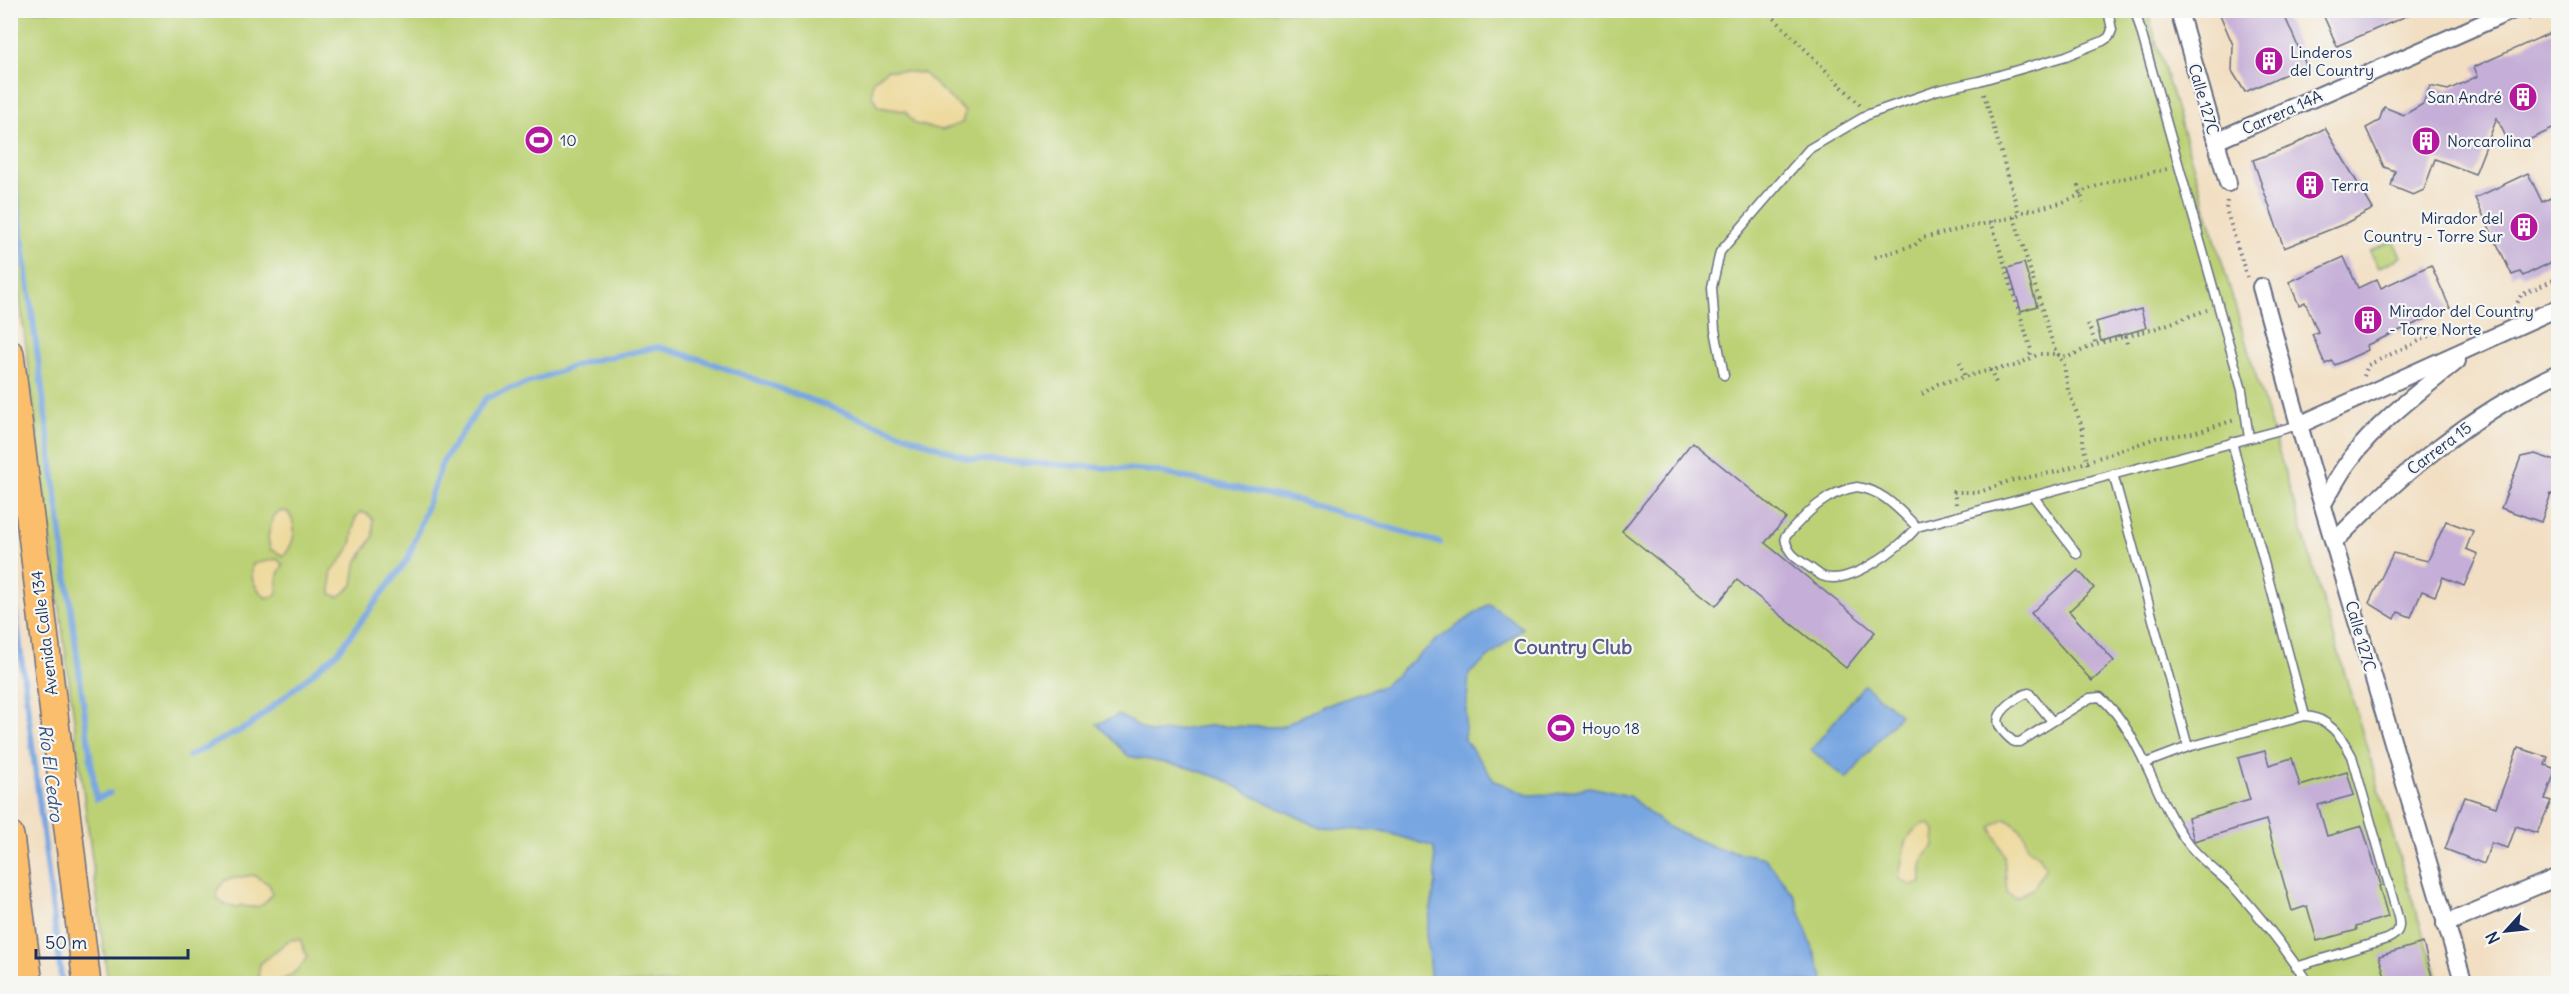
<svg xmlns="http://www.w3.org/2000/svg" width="2569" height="994" font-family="Delius,sans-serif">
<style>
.green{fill:#bcd175;stroke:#6c806a;stroke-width:1.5}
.sand{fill:#eeda9e;stroke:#84847e;stroke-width:1.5}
.water{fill:#78a6e1;stroke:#4a6aa0;stroke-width:1.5}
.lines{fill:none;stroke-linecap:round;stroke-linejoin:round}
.stream{stroke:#78a6e1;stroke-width:6}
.building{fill:#c5aed7}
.lane-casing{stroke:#666d81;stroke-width:11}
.street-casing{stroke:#666d81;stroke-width:20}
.primary-casing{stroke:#666d81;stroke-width:30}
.path{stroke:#666d81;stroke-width:4;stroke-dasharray:1.5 4.5;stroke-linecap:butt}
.lane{stroke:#fff;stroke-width:8}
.street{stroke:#fff;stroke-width:16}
.primary{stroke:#fabe6d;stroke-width:27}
.labels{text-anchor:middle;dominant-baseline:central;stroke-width:4.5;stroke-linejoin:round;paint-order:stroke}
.poi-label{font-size:16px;fill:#1b2f5e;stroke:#f6f6f2;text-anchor:start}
.street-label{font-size:16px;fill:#1b2f5e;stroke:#f6f6f2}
.water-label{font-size:18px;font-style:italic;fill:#375385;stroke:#f6f6f2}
.quarter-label{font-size:20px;font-weight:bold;fill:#565b88;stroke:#f6f6f2}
</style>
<rect width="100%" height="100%" fill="#f6f6f2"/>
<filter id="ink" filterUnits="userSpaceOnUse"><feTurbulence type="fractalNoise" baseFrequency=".0167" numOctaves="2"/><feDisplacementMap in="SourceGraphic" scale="12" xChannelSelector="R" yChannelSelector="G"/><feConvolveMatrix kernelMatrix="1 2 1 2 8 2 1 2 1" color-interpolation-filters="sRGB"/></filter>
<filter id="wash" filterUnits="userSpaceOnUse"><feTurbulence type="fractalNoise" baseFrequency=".008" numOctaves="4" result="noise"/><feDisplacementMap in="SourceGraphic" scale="24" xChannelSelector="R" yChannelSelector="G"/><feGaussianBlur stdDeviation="1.35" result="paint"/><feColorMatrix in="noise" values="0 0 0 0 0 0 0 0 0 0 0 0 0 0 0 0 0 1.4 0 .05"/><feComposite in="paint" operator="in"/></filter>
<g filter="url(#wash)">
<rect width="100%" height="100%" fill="#f2dfc3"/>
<g class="green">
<path d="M10 11H2147L2415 909 2440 983H108L11 230Z"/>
<path d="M2393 240 2401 257 2378 268 2370 251Z"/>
</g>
<g class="sand">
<path d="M887 70 923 73 965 112 962 123 942 130 915 124 905 111 878 107 872 95 873 81Z"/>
<path d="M281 511 288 512C298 527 295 542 284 556L270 549 268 537 273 516Z"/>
<path d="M360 512 368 514 373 520V537L356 564 353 585 339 597 331 594V573L348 551 352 540 355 519Z"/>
<path d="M277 559 283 565 278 574 277 595 266 598C255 587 249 580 253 564Z"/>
<path d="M2005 818C2020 826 2024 832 2028 848L2039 856 2046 866 2034 888 2015 898 2007 892 2004 855 1991 827Z"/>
<path d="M1928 823 1935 830 1934 846C1921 858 1921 866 1922 883L1911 886 1899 878C1903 857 1903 828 1928 823Z"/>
<path d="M253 875 269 884 272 893C265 907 255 910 241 905L236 908 224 904 217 898V890L225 880Z"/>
<path d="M300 939 307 957C298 973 275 991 258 978L260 964 289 940Z"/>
</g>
<g class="water">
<path d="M1489 604 1523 628 1469 674 1464 739 1495 781 1528 795 1554 794 1590 787 1629 796 1664 825 1716 848 1765 858 1794 895 1825 983H1431L1426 933 1436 882 1434 847 1382 831 1321 828 1255 797 1223 779 1186 767 1128 756 1097 724 1119 715 1150 733 1208 726 1281 727 1321 707 1383 686 1438 639Z"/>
<path d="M1864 685 1900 714 1847 779 1811 750Z"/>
</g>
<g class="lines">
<g class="stream">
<path d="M10 145 96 799 110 793"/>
<path d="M10 567 62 984"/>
<path d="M189 756 249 726 338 652 408 559 443 461 486 398 585 362 658 347 703 360 970 459 1153 471 1300 501 1440 543"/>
</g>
</g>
<g id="blocks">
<g class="building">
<path d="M2218 10H2282L2306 65 2245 92 2232 71 2233 45Z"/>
<path d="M2321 10H2420L2337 46Z"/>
<path d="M2559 29V126L2511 148 2497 118 2475 174 2435 159 2424 190 2413 195 2391 186 2395 171 2384 167 2366 128 2379 121 2384 107 2404 115 2423 104 2430 86 2448 90 2478 76 2474 67Z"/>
<path d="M2325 128 2373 209 2344 224 2284 248 2253 160 2292 146Z"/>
<path d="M2528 173 2542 202 2559 194V250L2554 261 2523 276 2520 272 2512 275 2475 198Z"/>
<path d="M2344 257 2358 288 2377 279 2381 288 2431 265 2450 308 2367 345 2368 350 2335 365 2332 361 2325 364 2312 334 2318 332 2305 302 2299 305 2289 282Z"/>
<path d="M2024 263 2037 306 2021 311 2008 268Z"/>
<path d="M2141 309 2146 328 2101 341 2096 322Z"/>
<path d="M1692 442 1786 518 1765 543 1875 632 1846 668 1737 580 1716 606 1622 531Z"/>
<path d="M2535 454 2559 462V497L2551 494 2541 522 2501 508 2521 457Z"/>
<path d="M2446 521 2473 531 2466 549 2478 554 2464 586 2443 577 2435 596 2422 591 2411 617 2398 612 2395 619 2369 603 2393 553 2428 561Z"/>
<path d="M2078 570 2094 588 2069 611 2114 661 2092 681 2031 613Z"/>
<path d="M2518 748 2548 757 2545 765 2556 769 2545 799 2551 801 2537 833 2516 826 2508 848 2491 843 2484 864 2445 849 2465 797 2496 807Z"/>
<path d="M2265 751 2269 765 2292 758 2300 786 2347 772 2354 795 2318 805 2327 836 2362 826 2381 885 2379 886 2388 917 2356 926 2357 930 2317 941 2307 906 2292 911 2266 820 2194 841 2188 818 2250 800 2238 758Z"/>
<path d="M2423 943 2434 984H2387L2379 956Z"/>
</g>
</g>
</g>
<g filter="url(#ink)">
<use href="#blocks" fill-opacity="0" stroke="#666d81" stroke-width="1.5"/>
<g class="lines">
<g class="lane-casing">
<g id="lane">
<path d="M2135 10 2242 390 2249 438"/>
<path d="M1724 375 1715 330 1712 287 1720 252 1809 149 1869 114 1938 90 1979 81 2066 56 2103 41 2109 37 2112 30 2108 10"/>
<path d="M2232 442 2305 716"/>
<path d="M2113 474 2188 747"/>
<path d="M1857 487C1883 490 1899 510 1917 527 1901 547 1849 587 1822 576 1817 573 1811 568 1806 565 1794 557 1787 552 1785 537 1806 514 1825 492 1857 487Z"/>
<path d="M2033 496 2077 554"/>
<path d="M1917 527 2299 425"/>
<path d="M2052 721 2029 693C2022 694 2018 698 2012 702 1993 717 1994 726 2014 742H2020L2090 698 2100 697C2141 732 2154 798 2187 842 2201 861 2222 875 2239 893 2263 920 2289 954 2309 984"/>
<path d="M2146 763 2188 747 2305 716C2328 717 2342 737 2352 756L2398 917C2401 929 2398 934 2387 939L2296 967"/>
</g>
</g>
<g class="street-casing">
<g id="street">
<path d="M2180 15 2228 183"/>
<path d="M2216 141 2513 10"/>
<path d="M2261 287 2299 425 2464 984"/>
<path d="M2299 425 2558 308"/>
<path d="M2323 504C2331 490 2339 474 2349 461 2379 421 2419 392 2457 361"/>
<path d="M2334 542C2401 473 2471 415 2558 373"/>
<path d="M2445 924 2558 877"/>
</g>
</g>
<g class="primary-casing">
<g id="primary">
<path d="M10 354 87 984"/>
<path d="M10 836 29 984"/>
</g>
</g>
<g class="path">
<path d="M1766 10 1861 106"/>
<path d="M2528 19 2546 10"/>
<path d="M1984 94 2019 214"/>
<path d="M2079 185 2083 203"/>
<path d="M2227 201 2226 209 2247 277"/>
<path d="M2014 217 2054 348 2064 365 2068 390 2083 429V444L2088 465"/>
<path d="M1991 221 2031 350 2030 358"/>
<path d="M1875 257 1915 245 1922 238 2014 217 2025 211 2061 203 2078 196 2083 191 2111 181 2167 169"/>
<path d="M2515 308 2521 295 2558 278"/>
<path d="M2088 324 2096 344"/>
<path d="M2125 336 2128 347"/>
<path d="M1960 362 1965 378"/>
<path d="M1990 370 1997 385"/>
<path d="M2364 376 2368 365 2451 326 2466 331"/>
<path d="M1922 394 1938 384 1990 370 2015 366 2039 354H2054L2068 357 2096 344 2154 329 2207 310"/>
<path d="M1956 504 1954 492H1980L2009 481 2060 471 2156 438 2193 433 2235 420"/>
</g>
<use href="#lane" class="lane"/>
<use href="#street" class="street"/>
<use href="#primary" class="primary"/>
</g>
</g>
<defs>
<g id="building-disc" transform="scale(1.5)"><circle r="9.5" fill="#b5179e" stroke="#f6f6f2"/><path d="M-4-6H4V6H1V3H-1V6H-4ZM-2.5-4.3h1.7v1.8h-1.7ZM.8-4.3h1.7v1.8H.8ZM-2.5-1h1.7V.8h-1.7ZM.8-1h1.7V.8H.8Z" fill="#fff"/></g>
<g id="stadium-disc" transform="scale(1.5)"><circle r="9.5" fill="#b5179e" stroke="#f6f6f2"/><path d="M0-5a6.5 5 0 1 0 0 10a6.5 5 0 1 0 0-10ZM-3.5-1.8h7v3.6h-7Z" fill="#fff"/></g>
</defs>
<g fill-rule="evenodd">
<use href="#building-disc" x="2269" y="61"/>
<use href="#building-disc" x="2523" y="97"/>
<use href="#stadium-disc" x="539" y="140"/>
<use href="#building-disc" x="2426" y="141"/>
<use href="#building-disc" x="2310" y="185"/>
<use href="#building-disc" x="2524" y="227"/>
<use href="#building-disc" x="2368" y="320"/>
<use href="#stadium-disc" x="1561" y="728"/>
</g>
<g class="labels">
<g class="poi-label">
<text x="2290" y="52">Linderos<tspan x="2290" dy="18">del Country</tspan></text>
<text x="2502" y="97" text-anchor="end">San André</text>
<text x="560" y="140">10</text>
<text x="2447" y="141">Norcarolina</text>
<text x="2331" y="185">Terra</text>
<text x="2503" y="218" text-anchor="end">Mirador del<tspan x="2503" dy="18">Country - Torre Sur</tspan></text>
<text x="2389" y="311">Mirador del Country<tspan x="2389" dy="18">- Torre Norte</tspan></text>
<text x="1582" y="728">Hoyo 18</text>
</g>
<g class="street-label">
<text transform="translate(2204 99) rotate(74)">Calle 127C</text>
<text transform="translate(2282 112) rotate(-24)">Carrera 14A</text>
<text transform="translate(2439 448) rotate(-37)">Carrera 15</text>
<text transform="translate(44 633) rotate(-97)">Avenida Calle 134</text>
<text transform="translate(2361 636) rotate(74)">Calle 127C</text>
</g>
<g class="water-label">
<text transform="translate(51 773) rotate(83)">Río El Cedro</text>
</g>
<g class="quarter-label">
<text x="1573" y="646">Country Club</text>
</g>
</g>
<rect width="2569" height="994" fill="none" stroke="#f6f6f2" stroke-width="36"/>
<g transform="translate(2506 931) rotate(243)" stroke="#f6f6f2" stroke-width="4.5" paint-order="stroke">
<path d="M0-4.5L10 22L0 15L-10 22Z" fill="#1b2f5e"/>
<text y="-9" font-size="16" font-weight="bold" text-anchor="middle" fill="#1b2f5e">N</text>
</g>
<path d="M36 949v9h152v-9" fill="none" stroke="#1b2f5e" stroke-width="3"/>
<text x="45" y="949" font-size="18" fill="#1b2f5e" stroke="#f6f6f2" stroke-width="4.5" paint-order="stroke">50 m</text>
</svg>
